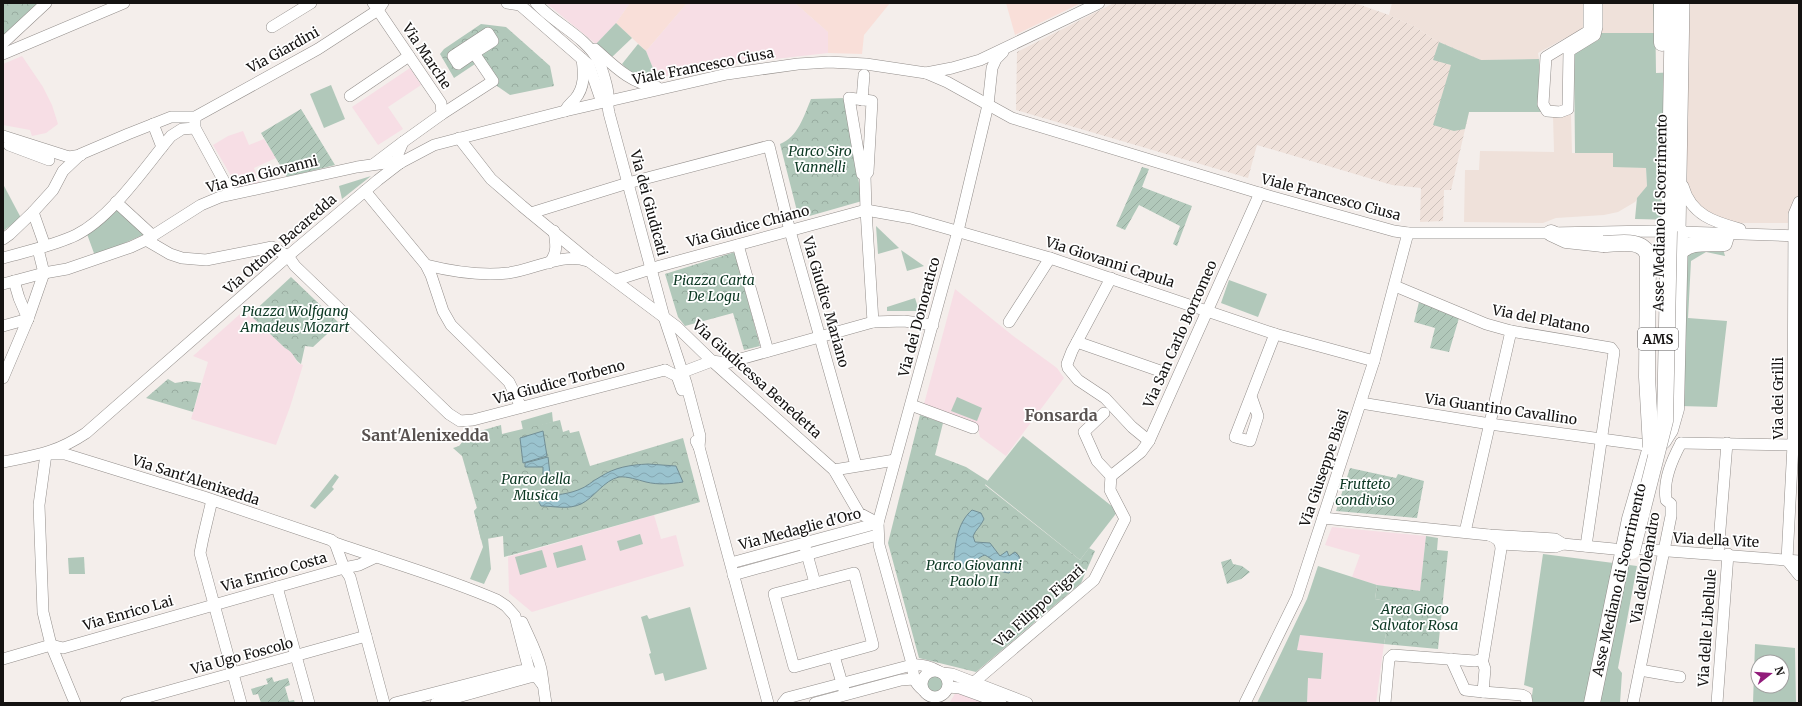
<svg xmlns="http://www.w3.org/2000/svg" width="1802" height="706" font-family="Merriweather,serif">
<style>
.built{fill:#efe1da}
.industrial{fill:url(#industrial-furrows)}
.education{fill:#f7dee5}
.medical{fill:#f9dfd9}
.grass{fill:#b1c8ba;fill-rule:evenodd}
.forest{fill:url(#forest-crowns)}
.garden{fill:url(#garden-furrows)}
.water{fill:url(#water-waves);stroke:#728e95}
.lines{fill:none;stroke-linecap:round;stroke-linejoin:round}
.minor-casing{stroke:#938e8b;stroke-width:12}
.highway-casing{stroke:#938e8b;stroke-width:17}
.minor{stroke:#fff;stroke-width:11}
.highway{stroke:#fff;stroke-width:16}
.highway-bridge-casing{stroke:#938e8b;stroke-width:17;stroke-linecap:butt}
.highway-bridge{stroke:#fff;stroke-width:16}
.labels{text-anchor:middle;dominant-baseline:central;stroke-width:3.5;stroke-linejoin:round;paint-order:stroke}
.shield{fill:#fff;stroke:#5a5958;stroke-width:1}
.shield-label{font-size:13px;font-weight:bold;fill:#141211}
.street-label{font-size:14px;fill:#141211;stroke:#fff}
.park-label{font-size:14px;font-style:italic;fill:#0c3823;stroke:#fff}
.quarter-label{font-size:16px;font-weight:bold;fill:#585250;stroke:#fff}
</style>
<defs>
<pattern id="industrial-furrows" width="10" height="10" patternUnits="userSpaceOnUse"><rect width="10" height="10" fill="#efe1da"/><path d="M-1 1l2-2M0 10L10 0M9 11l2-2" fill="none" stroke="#ccc0ba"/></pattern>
<pattern id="forest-crowns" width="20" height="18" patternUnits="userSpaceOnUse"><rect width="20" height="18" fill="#b1c8ba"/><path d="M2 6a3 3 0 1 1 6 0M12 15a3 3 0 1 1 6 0" fill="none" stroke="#97ab9f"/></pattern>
<pattern id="garden-furrows" width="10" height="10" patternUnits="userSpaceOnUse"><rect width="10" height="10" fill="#b1c8ba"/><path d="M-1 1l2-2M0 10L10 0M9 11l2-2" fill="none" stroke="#97ab9f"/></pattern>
<pattern id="water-waves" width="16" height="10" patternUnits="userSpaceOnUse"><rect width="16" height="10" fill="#9ac3ce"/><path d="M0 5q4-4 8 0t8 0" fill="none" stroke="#84a6b0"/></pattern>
</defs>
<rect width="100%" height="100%" fill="#f4eeeb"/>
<g class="built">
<path d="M1392 3H1653L1654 33H1602L1600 39 1571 55 1565 38 1538 53 1539 59 1481 60 1435 40 1415 27 1389 15Z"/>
<path d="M1686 3H1799V223H1726L1700 211 1685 179Z"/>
<path d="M1553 115H1571L1572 153H1613L1627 167 1646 168 1647 186 1635 202 1618 212 1604 215 1556 218 1543 223 1464 222 1465 170H1479L1480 151 1554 152Z"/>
</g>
<path class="industrial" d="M1114 3H1355L1389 15 1415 27 1435 40 1481 60 1451 190H1444L1443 221 1420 222 1421 188 1392 185 1257 145 1248 178 1016 110 1017 52Z"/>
<g class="education">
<path d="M546 3H630L616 23 596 44Z"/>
<path d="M687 3H795L828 32V53L722 65 657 78 646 51Z"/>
<path d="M22 56 43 87 52 105 58 124 46 133 32 136 30 130 3 125V64Z"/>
<path d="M410 68 421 85 388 107 403 129 378 145 352 107Z"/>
<path d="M243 131 249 145 264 139 276 158 254 168 259 183 238 188 213 145 228 136Z"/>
<path d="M955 289 1012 335 1057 368 1064 378 1006 456 980 437 977 425 924 404Z"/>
<path d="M240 314 246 318 250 315 285 348 291 351 298 363 303 365 290 407 276 445 191 419 208 362 193 356Z"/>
<path d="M654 515 661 539 676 535 684 566 532 612 509 593 508 557Z"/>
<path d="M1332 527 1426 536 1420 592 1377 585 1352 577 1360 555 1325 545Z"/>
<path d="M1300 635 1384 644 1376 703H1307L1308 677 1297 650Z"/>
<path d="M956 692 985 703H951L950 702Z"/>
</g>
<g class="medical">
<path d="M630 3H687L646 51 616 23Z"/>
<path d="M795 3H890L864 35 862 54 828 53V32Z"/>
<path d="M1006 3H1081L1015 35Z"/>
</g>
<g class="grass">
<path d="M1653 3H1655L1656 73 1680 72 1677 220 1635 219 1637 198 1647 186 1646 168 1613 167V153H1575L1574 53 1600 39 1601 33H1654Z"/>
<path d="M616 23 632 38 612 57 596 44Z"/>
<path d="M1439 42 1481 60 1539 59 1541 112H1469L1465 129 1454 131 1433 125 1451 65 1433 60Z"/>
<path d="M638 44 646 51 657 78 644 80 629 71 622 64Z"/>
<path d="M331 85 345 119 324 128 310 94Z"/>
<path d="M371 176 342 199 339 186Z"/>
<path d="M3 184 21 218 3 231Z"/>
<path d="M116 207 145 234 95 256 87 234 106 220Z"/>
<path d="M876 226 899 248 878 254Z"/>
<path d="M1723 249 1725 256 1706 252 1691 261 1688 318 1727 321 1717 407 1680 406 1686 250Z"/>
<path d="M901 250 924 266 907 271Z"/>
<path d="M1229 280 1267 294 1258 317 1221 303Z"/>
<path d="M915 298 919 311H887V307Z"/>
<path d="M957 397 982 408 977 421 951 411Z"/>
<path d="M552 412 553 422 523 430 521 421Z"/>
<path d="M1023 436 1118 511 1080 560 985 484Z"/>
<path d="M462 456 486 538H488L491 569 484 584 470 579 483 547 474 511 477 508Z"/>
<path d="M335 474 339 477 332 487 334 489 315 509 310 506Z"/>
<path d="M640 534 643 544 620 551 617 541Z"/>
<path d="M582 545 586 560 557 568 553 553Z"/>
<path d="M542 550 547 567 520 575 515 557Z"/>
<path d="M1543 554 1637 566 1618 668 1622 673 1620 703H1531L1533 688 1524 685Z"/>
<path d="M84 557 85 574H69L68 558Z"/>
<path d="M1318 566 1377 585 1375 599 1392 602 1384 644 1300 635 1297 650 1323 653 1321 679 1308 678 1307 703H1257L1307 599Z"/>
<path d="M690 607 707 669 665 681 663 673 655 675 649 654 651 653 641 617 647 615 649 619Z"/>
<path d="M1755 644 1795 648 1796 703H1753ZM1758 662H1782V686H1758Z"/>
<circle cx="934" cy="685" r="13"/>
</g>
<g class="forest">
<path d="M3 3H40L3 38Z"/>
<path d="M481 24 506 27 550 66 554 86 510 95 484 77 475 64 454 78 440 54 444 49Z"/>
<path d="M845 98 862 201 799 219 780 144C798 137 804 116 811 99Z"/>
<path d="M735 252 760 346 744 350 733 313 685 326 678 317 665 274Z"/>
<path d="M291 277 339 323 313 347 305 346 301 364C294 360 295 353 285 348L250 315Z"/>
<path d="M168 379 175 383 187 381 201 383 193 412 146 398Z"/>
<path d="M920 415 943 423 935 455 966 467 988 481 985 485 1080 560 1089 548 1095 551 1081 583 976 672 919 658 888 543Z"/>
<path d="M560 420 563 432 569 430 570 433 579 431 590 466 683 438 700 502 504 557 503 536 481 540 474 511 477 508 462 456 453 448 459 446 463 441 459 437 501 425 502 434Z"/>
<path d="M1426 536 1438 538 1437 550 1448 551 1438 649 1384 644 1392 602 1375 599 1377 585 1420 591Z"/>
</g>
<g class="garden">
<path d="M301 109 335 165 287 177 261 133Z"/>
<path d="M1142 167 1149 169 1142 187 1192 206 1177 246 1173 244 1180 226 1139 205 1125 230 1116 226Z"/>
<path d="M1419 302 1459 318 1449 352 1430 348 1435 328 1414 322Z"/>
<path d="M1350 468 1396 478 1398 474 1424 481 1417 518 1336 511Z"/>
<path d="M1231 559 1233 564 1242 566 1250 572 1241 579 1227 584 1221 562Z"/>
<path d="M272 677 274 682 288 678 290 685 285 687 289 701 294 700 295 703H261L258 694 253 695 251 689 268 684 266 679Z"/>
</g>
<g class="water">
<path d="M543 431 547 456 523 463 520 438Z"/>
<path d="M548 457 550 474 543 476V467H525V463Z"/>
<path d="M648 464 676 466 683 482C671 484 658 485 646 482 638 480 627 476 619 477 604 480 594 498 581 504 568 510 554 506 541 506L535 495C550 496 565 495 578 490 587 487 592 481 600 477 615 467 630 465 648 464Z"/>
<path d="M972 510 981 513 984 519C981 526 976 529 973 536L975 542 990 543 1000 556 1007 551 1009 556 1015 552 1019 556 1020 563 1009 573C1000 572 1000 571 996 564 994 560 988 557 985 555 978 557 974 564 968 565L966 569 960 567 954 563C955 544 957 523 972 510Z"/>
</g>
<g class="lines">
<g class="minor-casing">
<g id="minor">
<path d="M373 3 441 103 442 114 403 142 398 154 400 163"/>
<path d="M507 3 520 5 589 65 600 97 606 102"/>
<path d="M536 3C554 24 586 36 599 62 602 69 608 88 608 95 608 104 607 103 609 113L664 317 686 383 700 436 699 447"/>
<path d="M1589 3V31L1546 57 1543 104 1547 111 1560 112 1568 109 1569 51 1595 35 1597 27V3"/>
<path d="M272 27 311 3"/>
<path d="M3 43 46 3"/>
<path d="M595 49C614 66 631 84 657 87"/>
<path d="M3 54 124 3"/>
<path d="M926 73 947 82 1012 118 1269 196 1394 231 1408 233H1551L1652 231 1799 236"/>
<path d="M350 96 409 56"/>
<path d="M862 100 864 75"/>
<path d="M565 111C568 105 571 103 575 99 585 87 584 73 582 59"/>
<path d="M442 114 493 81 474 53 493 41 488 33 453 56 458 64 474 53"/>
<path d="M195 120V128L231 194"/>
<path d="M153 124 162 147"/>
<path d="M3 136 69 157 81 155"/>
<path d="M459 138 491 179 522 206 590 262 677 327 712 361 834 470 859 513 878 523"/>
<path d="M9 145 49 160"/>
<path d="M374 164 403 142"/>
<path d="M865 176 862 174 849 98 872 101 868 172 865 176 866 210 873 322"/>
<path d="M1683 186C1691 215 1714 222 1740 229"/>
<path d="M365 191 426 265 431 275 443 311 451 325 509 382 521 407"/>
<path d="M116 202 153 236"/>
<path d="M33 212 45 246"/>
<path d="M531 213 628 183 769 146 790 231 856 465"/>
<path d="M1680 232 1684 3"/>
<path d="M3 239 10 234 33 212 53 190 63 171 81 154 128 134 171 117H195L318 49 378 10 383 3"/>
<path d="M146 240 170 254 182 258 206 260 272 247 288 256 295 266 449 414 460 421 473 420 665 370"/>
<path d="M738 245 768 351"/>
<path d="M3 258C27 251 53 246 76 235 112 217 145 167 171 136L182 129 195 128"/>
<path d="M549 263C558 254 556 243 554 231"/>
<path d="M426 265C450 271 482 276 508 273 534 270 562 252 588 261"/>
<path d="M1111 278 1072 351 1067 364 1068 368 1078 380 1105 398 1132 427 1149 441"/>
<path d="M616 280 660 266 866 210 911 218 1050 258 1275 334 1374 361"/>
<path d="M14 281 19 298 28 319"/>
<path d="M3 284 44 273 67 269 131 247 146 240 201 205 220 197 357 167 393 162 400 163"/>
<path d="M1395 286 1486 324 1511 331 1611 348 1614 352 1586 546"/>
<path d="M1009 322 1050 258"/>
<path d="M3 326 28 319"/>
<path d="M1077 342 1163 372"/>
<path d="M665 370 677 376 682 390"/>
<path d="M683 372 712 361 726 363 873 322 904 321 933 325"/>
<path d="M3 378 28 319 44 273 38 249"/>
<path d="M1251 396 1258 416 1250 441 1235 437 1275 334"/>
<path d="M1361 403 1490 424 1646 445"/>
<path d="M911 405 973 428"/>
<path d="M1104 413 1084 432 1097 461 1111 476"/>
<path d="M696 441 699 447 768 703"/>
<path d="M1681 443 1793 445"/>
<path d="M46 454 39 505 43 612 51 645 75 703"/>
<path d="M51 454H65L204 497 331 540 335 543C390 562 444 577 497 600L506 606 515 616 529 670"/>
<path d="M3 462C37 455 56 453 86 433L288 256 378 180 400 163 434 145 565 111 727 74 798 64 829 62 866 64 926 73 952 68 980 60 1099 3"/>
<path d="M834 470 895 460"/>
<path d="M1111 476 1141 452 1149 441 1260 193"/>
<path d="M212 500 203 538 200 553 241 703"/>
<path d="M1323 518 1489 535 1555 539 1563 544"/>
<path d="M1465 532 1511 331"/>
<path d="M335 543 344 568 350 577 384 703"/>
<path d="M1501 544 1555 547 1563 544 1614 549"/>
<path d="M805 547 815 583"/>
<path d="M1642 549 1799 561"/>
<path d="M1718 554 1727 443"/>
<path d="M1787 560 1793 445 1794 214 1799 202"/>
<path d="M1787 560 1799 575"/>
<path d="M731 563 878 523"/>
<path d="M854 573 873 645 794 667 774 594Z"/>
<path d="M733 575 877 535"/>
<path d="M277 587 309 703"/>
<path d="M522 622C529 638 537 652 541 669 543 680 544 692 546 703"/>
<path d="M51 645 63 648 344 568 359 565 376 557"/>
<path d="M834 656 844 690"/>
<path d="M3 659 51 645"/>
<path d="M1451 659 1465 690 1483 692 1485 669 1482 660"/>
<path d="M1640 670 1680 677"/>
<circle cx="935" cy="684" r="13"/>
<path d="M942 673 952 674 1027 703"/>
<path d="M973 683 1094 580 1125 519 1110 490 1111 476"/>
<path d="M948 687 960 688 1001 703"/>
<path d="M923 690C910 679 915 674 911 660L879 545 878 523 958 231 988 105 992 68 996 59 1003 52"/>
<path d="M1483 692 1522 695 1526 697 1527 703"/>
<path d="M126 703 366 636"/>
<path d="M395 703 519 671 529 670 536 676"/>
<path d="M436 703 530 677 536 676 542 684"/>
<path d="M783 703 787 698 912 665C922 664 929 666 938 671"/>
<path d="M815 703 901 680 914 679"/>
<path d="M1245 703 1297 597 1374 361 1408 233"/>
<path d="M1385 703 1389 659 1393 655 1475 661 1483 659 1501 549C1501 541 1497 538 1489 535"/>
<path d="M1633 703 1671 516V504L1666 500C1663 480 1672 460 1681 443"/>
<path d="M1717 703 1728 554"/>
</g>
</g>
<g class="highway-casing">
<g id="highway">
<path d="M1662 43V3"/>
<path d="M1669 231 1673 3"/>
<path d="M1551 233 1566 240 1603 244"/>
<path d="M1679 253C1690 240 1708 244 1724 243L1727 233"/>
<path d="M1663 441 1670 430 1676 409 1680 232"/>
<path d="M1592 703 1630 519 1651 447"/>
</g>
</g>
<use href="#minor" class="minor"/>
<use href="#highway" class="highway"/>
<g class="highway-bridge-casing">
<g id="highway-bridge">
<path d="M1603 244C1618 244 1642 238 1648 255L1647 377 1651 447"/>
<path d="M1632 551 1665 421 1669 231"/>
</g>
</g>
<use href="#highway-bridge" class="highway-bridge"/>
</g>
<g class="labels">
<rect class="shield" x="1638" y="328" width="40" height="22" rx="3"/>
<g class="shield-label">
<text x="1658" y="339">AMS</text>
</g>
<g class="street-label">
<text transform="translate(283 50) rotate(-29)">Via Giardini</text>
<text transform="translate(427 56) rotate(56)">Via Marche</text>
<text transform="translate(703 66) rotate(-11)">Viale Francesco Ciusa</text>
<text transform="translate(262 174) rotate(-14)">Via San Giovanni</text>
<text transform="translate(1331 197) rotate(15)">Viale Francesco Ciusa</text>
<text transform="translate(649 203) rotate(75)">Via dei Giudicati</text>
<text transform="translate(1660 213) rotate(-89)">Asse Mediano di Scorrimento</text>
<text transform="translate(748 226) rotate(-15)">Via Giudice Chiano</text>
<text transform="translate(280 244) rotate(-41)">Via Ottone Bacaredda</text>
<text transform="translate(1110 262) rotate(18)">Via Giovanni Capula</text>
<text transform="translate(826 302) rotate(74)">Via Giudice Mariano</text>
<text transform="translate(919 317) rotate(-75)">Via dei Donoratico</text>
<text transform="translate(1541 319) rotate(11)">Via del Platano</text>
<text transform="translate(1180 334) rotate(-66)">Via San Carlo Borromeo</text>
<text transform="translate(757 379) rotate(42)">Via Giudicessa Benedetta</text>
<text transform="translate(559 382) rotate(-15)">Via Giudice Torbeno</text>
<text transform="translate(1778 398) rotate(-90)">Via dei Grilli</text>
<text transform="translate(1501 409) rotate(8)">Via Guantino Cavallino</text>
<text transform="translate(1324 468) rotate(-71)">Via Giuseppe Biasi</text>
<text transform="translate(196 480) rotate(18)">Via Sant'Alenixedda</text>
<text transform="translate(800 529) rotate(-15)">Via Medaglie d'Oro</text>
<text transform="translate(1716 540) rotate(3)">Via della Vite</text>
<text transform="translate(1645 568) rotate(-80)">Via dell'Oleandro</text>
<text transform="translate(274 572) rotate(-16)">Via Enrico Costa</text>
<text transform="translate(1619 580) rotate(-77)">Asse Mediano di Scorrimento</text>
<text transform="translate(1039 606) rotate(-42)">Via Filippo Figari</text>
<text transform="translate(128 613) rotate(-16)">Via Enrico Lai</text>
<text transform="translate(1707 628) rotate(-86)">Via delle Libellule</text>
<text transform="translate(242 656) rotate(-15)">Via Ugo Foscolo</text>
</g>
<g class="park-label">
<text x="820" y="151">Parco Siro<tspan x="820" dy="16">Vannelli</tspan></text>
<text x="714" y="280">Piazza Carta<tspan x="714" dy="16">De Logu</tspan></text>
<text x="295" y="311">Piazza Wolfgang<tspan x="295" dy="16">Amadeus Mozart</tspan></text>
<text x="536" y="479">Parco della<tspan x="536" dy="16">Musica</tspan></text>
<text x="1365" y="484">Frutteto<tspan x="1365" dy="16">condiviso</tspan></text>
<text x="974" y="565">Parco Giovanni<tspan x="974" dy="16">Paolo II</tspan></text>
<text x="1415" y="609">Area Gioco<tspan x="1415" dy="16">Salvator Rosa</tspan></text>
</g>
<g class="quarter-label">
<text x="1061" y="415">Fonsarda</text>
<text x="425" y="435">Sant'Alenixedda</text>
</g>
</g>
<rect width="1802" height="706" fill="none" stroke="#141211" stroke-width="8"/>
<g transform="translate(1770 674) rotate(73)"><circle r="19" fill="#ffffff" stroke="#a1a0a0"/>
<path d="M0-3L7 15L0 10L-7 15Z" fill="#911b7a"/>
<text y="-6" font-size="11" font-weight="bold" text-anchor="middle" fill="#141211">N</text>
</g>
</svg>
